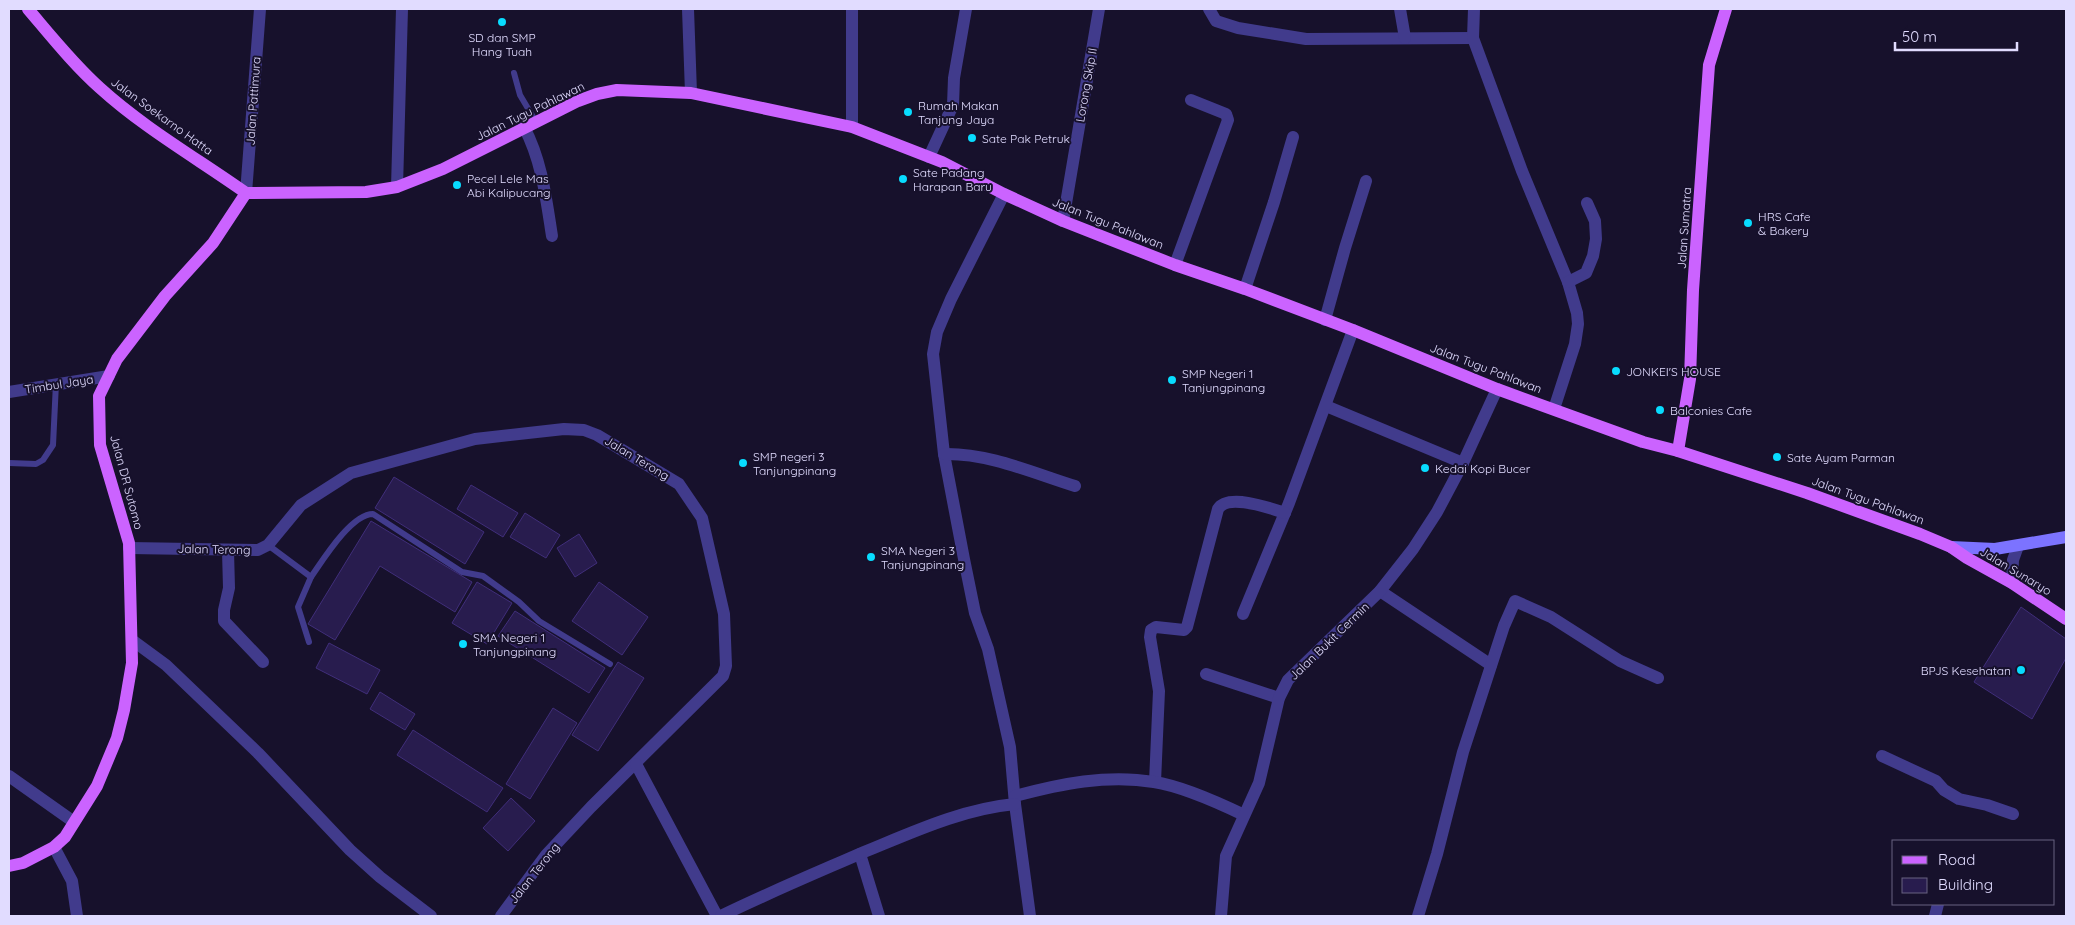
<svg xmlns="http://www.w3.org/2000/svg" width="2075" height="925" font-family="Quicksand,sans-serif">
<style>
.building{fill:#281c4e;stroke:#402e7a}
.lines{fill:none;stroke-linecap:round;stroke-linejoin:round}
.service{stroke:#413b8c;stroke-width:6}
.minor{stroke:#413b8c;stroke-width:12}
.tertiary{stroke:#413b8c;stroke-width:12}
.secondary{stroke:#7c73ff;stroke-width:12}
.primary{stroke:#cb63ff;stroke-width:12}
.poi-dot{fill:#08dcff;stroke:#17112c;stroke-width:2}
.labels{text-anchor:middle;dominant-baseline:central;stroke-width:4;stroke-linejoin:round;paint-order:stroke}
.poi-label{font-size:12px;fill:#e1dcff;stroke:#17112c;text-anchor:start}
.street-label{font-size:12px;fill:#e1dcff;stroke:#17112c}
</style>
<rect width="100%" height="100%" fill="#17112c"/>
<g class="building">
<path d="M394 477 484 532 465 564 375 508Z"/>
<path d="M471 485 518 513 503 537 457 509Z"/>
<path d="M525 513 560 535 546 558 510 537Z"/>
<path d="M371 521 472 582 455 612 380 566 335 640 308 624Z"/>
<path d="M579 534 597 563 575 577 557 548Z"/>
<path d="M477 582 512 603 487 644 452 623Z"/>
<path d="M599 582 648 617 622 655 572 621Z"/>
<path d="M2021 607 2066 639V658L2032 719 1974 682Z"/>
<path d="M515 611 605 668 589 693 498 636Z"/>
<path d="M329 643 380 670 367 694 316 668Z"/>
<path d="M618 662 644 678 598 751 572 735Z"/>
<path d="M380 692 415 714 405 730 370 709Z"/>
<path d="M553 708 577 723 530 799 506 784Z"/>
<path d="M413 730 503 788 487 812 397 755Z"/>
<path d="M511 798 535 821 508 851 483 828Z"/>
</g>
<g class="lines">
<g class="service">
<path d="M514 73 520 95 536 122"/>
<path d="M9 463 36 464 43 460 53 445 56 383"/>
<path d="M268 545 311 577C323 560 351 514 373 514L462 572 483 576 519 602 539 621 610 664"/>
<path d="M309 642 298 607 311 577"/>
</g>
<g class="minor">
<path d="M688 9 691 93"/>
<path d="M1209 9 1216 21 1238 28 1306 39 1473 38"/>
<path d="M1400 9 1405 38"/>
<path d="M1474 9 1473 38 1522 171 1568 282 1577 313 1578 324 1575 344 1554 409"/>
<path d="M524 127C542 161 546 198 552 236"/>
<path d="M852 127V9"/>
<path d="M929 157 953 105 954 78 966 9"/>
<path d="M397 187 402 9"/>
<path d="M246 193 260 9"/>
<path d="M1004 194 951 299 937 332 933 354 944 454 964 559 975 613 988 649 1010 747 1015 804 1030 916"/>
<path d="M1063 221 1099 9"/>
<path d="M1175 265 1228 120 1226 114 1191 100"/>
<path d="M1568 282 1586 273 1593 256 1596 239 1595 221 1587 203"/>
<path d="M1245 289 1274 202 1293 137"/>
<path d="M1325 320 1345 248 1366 181"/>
<path d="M1326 406 1463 463"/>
<path d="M944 454C989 453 1033 473 1075 486"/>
<path d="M129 548 258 550 268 545 301 505 351 473 475 439 564 429 584 430 597 435 679 484 702 518 724 614 726 666 723 676 591 807 546 855 501 916"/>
<path d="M228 551 229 588 224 610V621L263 662"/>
<path d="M1380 591 1491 665"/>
<path d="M1243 614 1289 503 1353 330"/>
<path d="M132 640 166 665 258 753 350 850 380 877 431 916"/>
<path d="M1206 674 1279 698"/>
<path d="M1882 756 1936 781 1944 790 1959 799 1987 805 2013 814"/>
<path d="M636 764 717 916"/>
<path d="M9 776 74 822"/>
<path d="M1155 782 1159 691 1150 637 1151 630 1156 627 1184 630 1187 627 1218 509C1228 493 1270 508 1285 513"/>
<path d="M1015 796C1060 784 1107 774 1154 782 1181 786 1219 803 1244 815"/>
<path d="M54 847 72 881 77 916"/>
<path d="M860 854 879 916"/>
<path d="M721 916C768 893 816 873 864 852 913 832 962 809 1015 804"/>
<path d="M1221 916 1226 856 1259 783 1279 698 1288 680 1380 591 1413 549 1437 512 1463 463 1497 389"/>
<path d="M1418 916 1437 854 1463 752 1504 626 1515 601 1551 617 1620 661 1658 678"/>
<path d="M1935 916 1938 904"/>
</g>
<g class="tertiary">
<path d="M9 392 109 376"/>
<path d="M2012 583 2013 560 2018 546"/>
</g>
<path class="secondary" d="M1951 547 1995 549 2066 537"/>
<g class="primary">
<path d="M28 9C51 36 74 65 100 88 144 128 198 159 246 193"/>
<path d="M246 193 366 192 397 187 443 169 578 101 597 94 617 90 691 93 852 127 942 162 1004 194 1063 221 1175 265 1245 289 1353 330 1497 389 1643 442 1678 451 1807 493 1920 534 1951 547 1967 558 2012 583 2066 619"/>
<path d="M1678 451 1690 379 1693 290 1709 65 1726 9"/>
<path d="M9 866 23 863 54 847 65 837 97 786 117 738 124 710 132 663 129 543 100 445 99 396 117 359 165 296 213 243 246 193"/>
</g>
</g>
<g class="poi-dot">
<circle cx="502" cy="22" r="5"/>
<circle cx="908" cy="112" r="5"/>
<circle cx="972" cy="138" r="5"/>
<circle cx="903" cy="179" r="5"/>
<circle cx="457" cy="185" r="5"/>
<circle cx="1748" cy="223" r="5"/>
<circle cx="1616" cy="371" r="5"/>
<circle cx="1172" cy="380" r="5"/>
<circle cx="1660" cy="410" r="5"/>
<circle cx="1777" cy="457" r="5"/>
<circle cx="743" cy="463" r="5"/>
<circle cx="1425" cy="468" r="5"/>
<circle cx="871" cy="557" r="5"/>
<circle cx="463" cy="644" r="5"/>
<circle cx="2021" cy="670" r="5"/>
</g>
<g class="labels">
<g class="poi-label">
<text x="502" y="37" text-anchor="middle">SD dan SMP<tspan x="502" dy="14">Hang Tuah</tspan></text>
<text x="918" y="105">Rumah Makan<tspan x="918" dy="14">Tanjung Jaya</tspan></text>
<text x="982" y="138">Sate Pak Petruk</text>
<text x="913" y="172">Sate Padang<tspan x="913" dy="14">Harapan Baru</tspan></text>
<text x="467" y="178">Pecel Lele Mas<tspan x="467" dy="14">Abi Kalipucang</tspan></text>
<text x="1758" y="216">HRS Cafe<tspan x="1758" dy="14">&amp; Bakery</tspan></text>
<text x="1626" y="371">JONKEI'S HOUSE</text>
<text x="1182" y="373">SMP Negeri 1<tspan x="1182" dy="14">Tanjungpinang</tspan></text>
<text x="1670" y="410">Balconies Cafe</text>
<text x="753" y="456">SMP negeri 3<tspan x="753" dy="14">Tanjungpinang</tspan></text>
<text x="1787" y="457">Sate Ayam Parman</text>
<text x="1435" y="468">Kedai Kopi Bucer</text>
<text x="881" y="550">SMA Negeri 3<tspan x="881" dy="14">Tanjungpinang</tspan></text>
<text x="473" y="637">SMA Negeri 1<tspan x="473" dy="14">Tanjungpinang</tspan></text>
<text x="2011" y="670" text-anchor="end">BPJS Kesehatan</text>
</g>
<g class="street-label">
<text transform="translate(1086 85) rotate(-80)">Lorong Skip II</text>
<text transform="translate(253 101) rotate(-86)">Jalan Pattimura</text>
<text transform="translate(530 111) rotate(-26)">Jalan Tugu Pahlawan</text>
<text transform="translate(162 116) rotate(36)">Jalan Soekarno Hatta</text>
<text transform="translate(1108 223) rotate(22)">Jalan Tugu Pahlawan</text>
<text transform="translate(1684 228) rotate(-86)">Jalan Sumatra</text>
<text transform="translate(1486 368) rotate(21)">Jalan Tugu Pahlawan</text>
<text transform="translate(59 384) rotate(-9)">Timbul Jaya</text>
<text transform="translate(637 458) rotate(31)">Jalan Terong</text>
<text transform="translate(127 482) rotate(75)">Jalan DR Sutomo</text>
<text transform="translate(1868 500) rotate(20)">Jalan Tugu Pahlawan</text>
<text transform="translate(214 549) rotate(1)">Jalan Terong</text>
<text transform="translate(2016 571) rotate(31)">Jalan Sunaryo</text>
<text transform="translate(1329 641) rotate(-44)">Jalan Bukit Cermin</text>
<text transform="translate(534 873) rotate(-52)">Jalan Terong</text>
</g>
</g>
<rect width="2075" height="925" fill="none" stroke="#e1dcff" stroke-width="20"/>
<rect x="1892" y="840" width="162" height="65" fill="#17112c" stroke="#686280"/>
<rect x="1902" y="856" width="25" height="8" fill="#cb63ff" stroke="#686280"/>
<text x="1938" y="865" font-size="15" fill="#e1dcff">Road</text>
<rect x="1902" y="878" width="25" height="15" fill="#281c4e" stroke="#686280"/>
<text x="1938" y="890" font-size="15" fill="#e1dcff">Building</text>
<path d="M1895 42v8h122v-8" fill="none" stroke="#e1dcff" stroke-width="2.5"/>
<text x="1902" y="42" font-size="15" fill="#e1dcff" stroke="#17112c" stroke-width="4" paint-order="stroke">50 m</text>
</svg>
